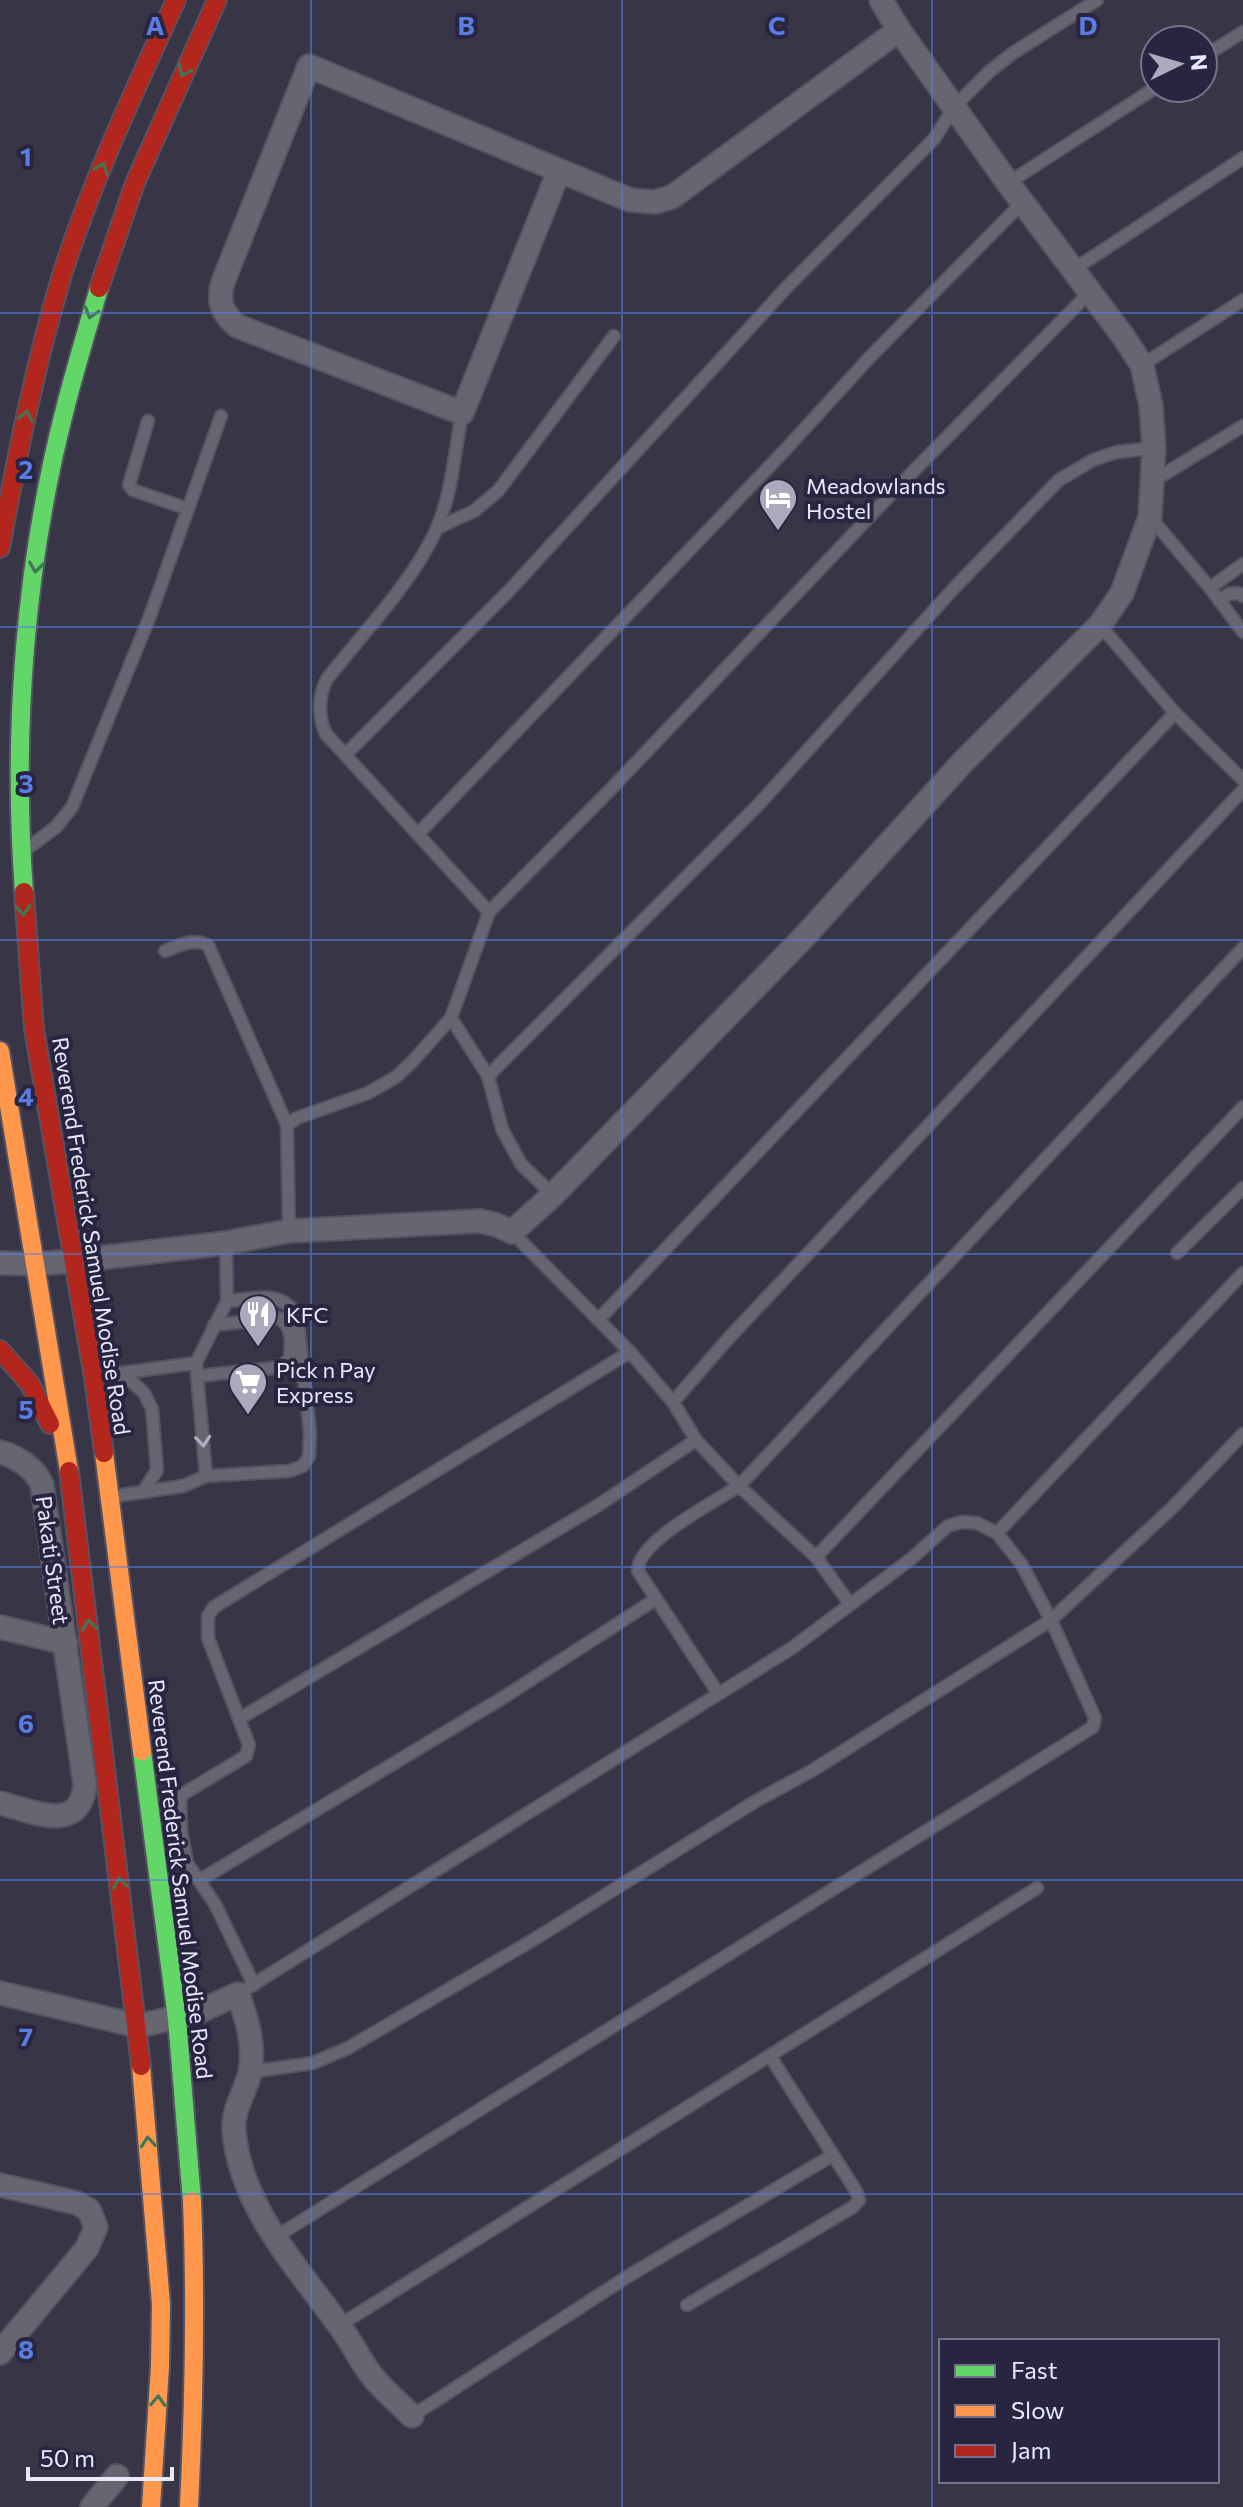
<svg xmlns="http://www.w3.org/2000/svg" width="1243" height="2507" font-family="Commissioner,sans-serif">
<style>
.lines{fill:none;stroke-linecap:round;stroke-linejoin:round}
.lane-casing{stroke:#545361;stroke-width:15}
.street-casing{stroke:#545361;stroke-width:26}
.fast-casing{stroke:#545361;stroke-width:22}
.slow-casing{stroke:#545361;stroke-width:22}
.jam-casing{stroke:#545361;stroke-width:22}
.lane{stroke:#666570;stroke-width:11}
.street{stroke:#666570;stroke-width:22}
.fast{stroke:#63d668;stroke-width:18}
.slow{stroke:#ff974d;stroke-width:18}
.jam{stroke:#b3261e;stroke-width:18}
.oneway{stroke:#437553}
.oneway2{stroke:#aeaebd}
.grid{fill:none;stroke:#5a7ce3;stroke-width:2;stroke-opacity:0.55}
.labels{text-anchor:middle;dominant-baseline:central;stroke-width:8;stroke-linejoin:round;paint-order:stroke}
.poi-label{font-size:22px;fill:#e9e9fc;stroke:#282541;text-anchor:start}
.street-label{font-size:22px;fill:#e9e9fc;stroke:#282541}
.grid-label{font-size:26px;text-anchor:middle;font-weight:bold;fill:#5a7ce3;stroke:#282541;stroke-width:8;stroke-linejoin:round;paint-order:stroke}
</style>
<rect width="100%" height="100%" fill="#373546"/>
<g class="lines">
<g class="lane-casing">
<g id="lane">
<path d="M1203 57 1243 32"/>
<path d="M1008 183 1155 88"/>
<path d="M1073 270 1243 158"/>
<path d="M1142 365 1243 300"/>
<path d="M462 413C455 450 452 493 437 528 414 581 362 634 327 679 318 696 318 717 326 734L489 912"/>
<path d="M148 421 129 485 133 490 188 509"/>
<path d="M1153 481 1243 426"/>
<path d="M1150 517 1210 588 1243 564"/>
<path d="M437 528 474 511 498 491 614 336"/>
<path d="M1210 588 1243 632"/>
<path d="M1219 601 1229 594 1238 593 1243 596"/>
<path d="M1100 625 1175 713 1243 780"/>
<path d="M345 755 508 592 786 288 934 139 955 106 990 71 1013 53 1097 0"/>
<path d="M418 834 786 449 870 357 1022 203"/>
<path d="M24 851 56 827 72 807 150 616 221 416"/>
<path d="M165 951C180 945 192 938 208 945L287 1125"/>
<path d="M451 1018 488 1076 502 1129 521 1164 553 1195"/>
<path d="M488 1076 760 803 955 587 1059 480 1093 460 1117 452 1154 448"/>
<path d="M289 1231 287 1125 297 1118 368 1093 396 1077 413 1061 451 1018 489 912 610 790 894 491 1089 293"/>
<path d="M512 1232 630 1352 673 1402 696 1440 739 1486 816 1557 850 1604"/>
<path d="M1177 1253 1243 1188"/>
<path d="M598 1320 1175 713"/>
<path d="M114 1374 196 1363"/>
<path d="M116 1374 132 1382 144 1393 152 1409 157 1470 143 1492"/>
<path d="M198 1376 281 1367 290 1358C291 1343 293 1327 279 1318L214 1325"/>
<path d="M673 1402 727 1340 1243 790"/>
<path d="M206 1476 289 1471 303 1466 309 1456 310 1432 297 1315C279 1289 255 1299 227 1301"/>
<path d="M109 1497 183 1486 206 1476 196 1363 227 1301 226 1243"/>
<path d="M997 1533 1243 1273"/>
<path d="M816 1557 1243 1107"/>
<path d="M718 1693 638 1571C636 1542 716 1501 739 1486L1243 948"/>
<path d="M239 1719 597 1506 696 1440"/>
<path d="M200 1880 504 1697 656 1599"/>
<path d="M254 1985 215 1904 187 1863 181 1830 180 1800 183 1794 246 1756 249 1745 208 1638V1616L214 1607 630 1352"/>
<path d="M238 1994 792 1648 911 1559 948 1526 962 1522 977 1523 997 1533 1022 1565 1051 1620 1095 1718 1093 1727 274 2238"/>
<path d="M250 2072 313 2063 348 2048 533 1940 756 1801 813 1770 1051 1620 1173 1507 1243 1434"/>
<path d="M687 2305 853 2207 859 2200 856 2191 770 2056"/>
<path d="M340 2325 1037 1888"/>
<path d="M412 2416 630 2275 833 2155"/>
</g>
</g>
<g class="street-casing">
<g id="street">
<path d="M559 171 462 413 237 326C222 313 217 301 223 282L309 66 630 200 655 202 672 197 899 30"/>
<path d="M0 1263 36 1264 74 1261 226 1243 289 1231 480 1221 497 1225 512 1232 553 1195 803 938 962 763 1100 625 1122 593 1150 517 1154 448 1151 406 1142 365 1123 336 1008 183 899 30 881 0"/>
<path d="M0 1452C16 1456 36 1469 42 1485L85 1785C80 1835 32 1811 0 1803"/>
<path d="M0 1627 66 1643"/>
<path d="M0 1993 138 2026 196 2013 238 1994C247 2020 255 2044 250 2072 246 2091 232 2110 234 2130 239 2203 295 2265 336 2321 350 2338 359 2360 373 2377 384 2391 399 2403 412 2416"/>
<path d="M0 2185 77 2203 89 2210 96 2227 87 2248 0 2353"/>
<path d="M92 2507 117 2476"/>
</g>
</g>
<g class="fast-casing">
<g id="fast">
<path d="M24 892C12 730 25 562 66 405 76 366 88 327 99 288"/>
<path d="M142 1751 177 2019 192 2201"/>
</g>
</g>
<g class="slow-casing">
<g id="slow">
<path d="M0 1051 69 1471"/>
<path d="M104 1453 142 1751"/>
<path d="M141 2066 161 2304 160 2366 151 2507"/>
<path d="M189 2507C194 2405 196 2303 192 2201"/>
</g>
</g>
<g class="jam-casing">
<g id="jam">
<path d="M99 288 135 183 217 0"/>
<path d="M0 548C17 456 35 365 62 275 92 180 135 90 176 0"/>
<path d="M24 892 34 1029 94 1378 104 1453"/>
<path d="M0 1350 30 1384 50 1424"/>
<path d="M69 1471 141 2066"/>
</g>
</g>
<use href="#lane" class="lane"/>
<use href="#street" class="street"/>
<use href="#fast" class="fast"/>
<use href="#slow" class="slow"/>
<use href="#jam" class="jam"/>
</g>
<defs><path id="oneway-chevron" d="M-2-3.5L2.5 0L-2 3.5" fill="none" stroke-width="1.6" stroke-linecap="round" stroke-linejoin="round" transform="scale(2)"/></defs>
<g class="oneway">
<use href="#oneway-chevron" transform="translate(184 71) rotate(115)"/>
<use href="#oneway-chevron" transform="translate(102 168) rotate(-68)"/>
<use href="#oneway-chevron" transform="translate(91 313) rotate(107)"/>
<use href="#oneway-chevron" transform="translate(26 416) rotate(-78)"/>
<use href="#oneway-chevron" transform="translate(36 567) rotate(98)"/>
<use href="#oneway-chevron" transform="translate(23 910) rotate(87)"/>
<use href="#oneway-chevron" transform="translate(89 1625) rotate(-97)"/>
<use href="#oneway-chevron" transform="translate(120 1883) rotate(-97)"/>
<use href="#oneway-chevron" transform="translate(148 2142) rotate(-95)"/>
<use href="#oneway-chevron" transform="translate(158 2401) rotate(-87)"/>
</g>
<use class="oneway2" href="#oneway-chevron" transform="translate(203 1441) rotate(85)"/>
<path class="grid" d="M311 0V2507M622 0V2507M932 0V2507M0 313H1243M0 627H1243M0 940H1243M0 1254H1243M0 1567H1243M0 1880H1243M0 2194H1243"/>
<defs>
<g id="hotel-pin" transform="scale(2)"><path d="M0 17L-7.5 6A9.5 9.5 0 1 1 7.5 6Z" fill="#abaabc" stroke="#282541"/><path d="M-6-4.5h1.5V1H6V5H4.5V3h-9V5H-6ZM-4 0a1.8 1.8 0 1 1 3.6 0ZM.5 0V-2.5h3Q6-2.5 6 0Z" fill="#fff"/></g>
<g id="restaurant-pin" transform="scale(2)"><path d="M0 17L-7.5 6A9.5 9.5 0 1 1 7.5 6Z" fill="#abaabc" stroke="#282541"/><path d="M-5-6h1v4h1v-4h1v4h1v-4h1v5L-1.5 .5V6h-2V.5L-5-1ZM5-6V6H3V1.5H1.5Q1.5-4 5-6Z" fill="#fff"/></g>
<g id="supermarket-pin" transform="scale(2)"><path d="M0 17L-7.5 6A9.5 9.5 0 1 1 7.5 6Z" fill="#abaabc" stroke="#282541"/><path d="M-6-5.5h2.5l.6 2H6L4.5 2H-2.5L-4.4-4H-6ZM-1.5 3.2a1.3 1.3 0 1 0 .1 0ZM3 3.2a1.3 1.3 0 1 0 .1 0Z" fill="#fff"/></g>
</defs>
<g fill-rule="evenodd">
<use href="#hotel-pin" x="778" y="498"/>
<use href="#restaurant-pin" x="258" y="1314"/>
<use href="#supermarket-pin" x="248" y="1382"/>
</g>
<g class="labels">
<g class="poi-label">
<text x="806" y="485">Meadowlands<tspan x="806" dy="25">Hostel</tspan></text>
<text x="286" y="1314">KFC</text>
<text x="276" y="1369">Pick n Pay<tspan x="276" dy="25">Express</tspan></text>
</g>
<g class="street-label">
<text transform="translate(92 1236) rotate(81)">Reverend Frederick Samuel Modise Road</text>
<text transform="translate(53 1560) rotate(82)">Pakati Street</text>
<text transform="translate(181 1879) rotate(83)">Reverend Frederick Samuel Modise Road</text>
</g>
</g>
<g class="grid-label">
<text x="155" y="35">A</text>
<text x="466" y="35">B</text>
<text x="777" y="35">C</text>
<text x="1088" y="35">D</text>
<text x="26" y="166">1</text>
<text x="26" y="479">2</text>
<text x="26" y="793">3</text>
<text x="26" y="1106">4</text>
<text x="26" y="1419">5</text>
<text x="26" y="1733">6</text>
<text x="26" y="2046">7</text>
<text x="26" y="2359">8</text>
</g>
<rect x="939" y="2339" width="280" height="144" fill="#282541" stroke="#75738c" stroke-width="2"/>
<rect x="955" y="2365" width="40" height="12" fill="#63d668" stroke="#75738c" stroke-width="2"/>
<text x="1011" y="2379" font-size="24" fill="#e9e9fc">Fast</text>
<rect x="955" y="2405" width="40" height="12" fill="#ff974d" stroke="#75738c" stroke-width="2"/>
<text x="1011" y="2419" font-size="24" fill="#e9e9fc">Slow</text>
<rect x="955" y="2445" width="40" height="12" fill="#b3261e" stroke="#75738c" stroke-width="2"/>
<text x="1011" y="2459" font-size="24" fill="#e9e9fc">Jam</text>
<g transform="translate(1179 64) rotate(85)"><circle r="38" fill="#282541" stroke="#75738c" stroke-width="2"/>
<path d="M0-6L14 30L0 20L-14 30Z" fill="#abaabc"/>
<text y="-12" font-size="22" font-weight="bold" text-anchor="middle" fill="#e9e9fc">N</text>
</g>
<path d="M28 2467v12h144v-12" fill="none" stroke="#e9e9fc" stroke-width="4"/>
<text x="40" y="2467" font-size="24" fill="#e9e9fc" stroke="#282541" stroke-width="6" paint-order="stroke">50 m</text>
</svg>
